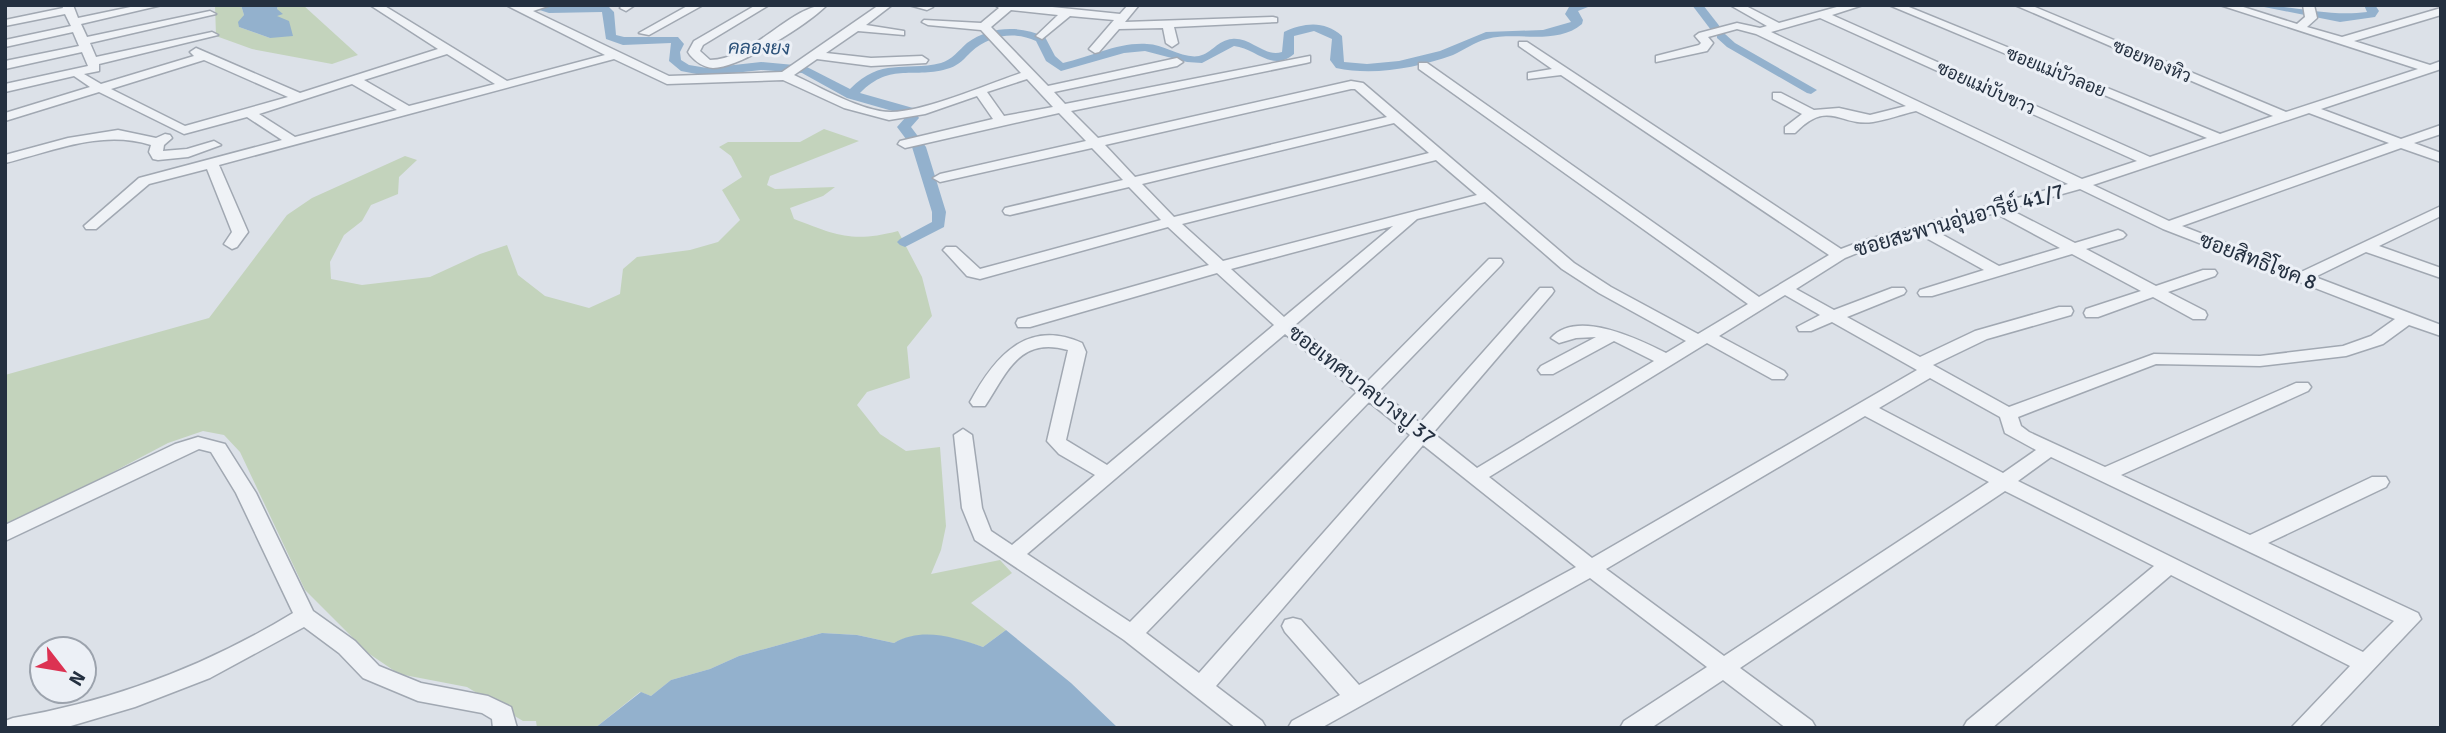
<svg xmlns="http://www.w3.org/2000/svg" width="2446" height="733" font-family="Signika,Sarabun,sans-serif">
<style>
.green{fill:#c3d3bc}
.water{fill:#93b1cd}
.lines{fill:none;stroke-linecap:round;stroke-linejoin:round}
.canal{fill:#93b1cd;fill-rule:evenodd}
.street-casing{stroke:#a1a8b2;stroke-width:3}
.street{fill:#eff2f6;fill-rule:evenodd}
.labels{text-anchor:middle;dominant-baseline:central;stroke-width:6;stroke-linejoin:round;paint-order:stroke}
.far-street-label{font-size:18px;fill:#243040;stroke:#ecf0f6}
.far-water-label{font-size:19px;font-style:italic;fill:#2a5078;stroke:#ecf0f6}
.street-label{font-size:21px;fill:#243040;stroke:#ecf0f6}
</style>
<rect width="100%" height="100%" fill="#dce1e8"/>
<g class="green">
<path d="M215 5H241L244 15 239 27 270 38 278 5H303L358 55 332 64 252 49 216 36Z"/>
<path d="M824 129 859 141 770 176 767 185 775 189 835 187 823 196 790 208 794 219C836 235 852 243 898 231L922 277 932 316 907 347 910 378 867 392 857 405 880 434 906 451 940 447 946 526 941 550 931 574 1000 560 1012 573 971 603 1006 630 983 647C954 638 922 628 894 643L857 635 822 633 739 656 710 669 671 680 651 696 640 692 595 728H537L536 721H523L467 687 399 674 368 653 305 590 240 452 224 435 203 431 168 443 5 529V375L209 318 287 215 312 198 405 156 417 160 399 177 398 194 371 205 362 221 344 235 330 262 331 279 362 285 430 277 480 254 507 245 518 275 545 296 589 308 620 294 623 269 637 257 690 250 718 242 740 220 722 190 742 177 731 156 719 147 728 142H800Z"/>
</g>
<g class="water">
<path d="M241 5H278L277 9 283 14 277 16 289 21 293 36 270 38 239 27 238 22 244 15Z"/>
<path d="M1006 630 1071 683 1118 728H595L641 692 651 696 671 680 710 669 739 656 822 633 857 635 894 643C922 627 953 637 983 647Z"/>
</g>
<g class="lines">
<g class="canal">
<path d="M524 5 609 7 614 12 616 35 624 37H678L684 44 680 52 681 60 689 65 707 68 761 62 805 66 850 89C882 57 903 72 941 63 952 60 959 50 967 43 990 26 1020 25 1045 37L1055 56 1063 63C1091 57 1118 42 1147 44 1164 44 1182 59 1199 56 1212 53 1218 40 1232 39 1251 37 1265 58 1282 52L1284 32C1304 23 1324 20 1342 36L1344 62 1367 64 1399 61 1440 51 1486 32 1543 30 1571 22 1565 14 1569 7 1593 5 1578 11 1583 20 1582 24C1556 46 1517 31 1487 39 1475 42 1464 50 1453 55 1416 68 1374 76 1336 68L1330 60 1332 39 1314 31 1294 36V54C1272 73 1256 48 1234 46L1202 63 1187 62 1145 51 1124 53 1061 71 1046 61 1036 41C1014 31 990 35 971 52 965 58 959 65 950 68 913 80 892 61 860 93L913 108 919 118 911 127 926 147 946 212 944 227 905 247 900 245 897 242 900 239 932 222V212L912 147 897 127 905 118 903 114 847 98 802 73 761 70 707 76 681 71 669 61 671 43 623 45 606 39 602 12 549 13Z"/>
<path d="M1692 5H1703L1721 28 1719 30H1711Z"/>
<path d="M2254 5C2294 5 2327 17 2367 12L2364 5H2375L2379 11 2375 17 2340 22Z"/>
<path d="M1717 34H1725L1735 43 1817 90 1811 94 1807 93 1727 47 1717 38Z"/>
</g>
<g class="street-casing">
<g id="street">
<path d="M62 5H73L78 18 140 5H162L81 24 87 37 210 11 216 14 90 43 96 57 212 32 218 35 99 64V71L84 74 101 84 194 56 190 52 196 48 300 93 438 49 370 5H383L507 81 605 55 506 5H551L533 11 669 76 782 72 879 5H892L866 25 904 31V35L858 31 826 53 871 58 922 56 928 60 926 63 871 66 817 59 794 75C820 87 862 112 891 112 924 112 988 84 1021 73L981 30 928 25 922 22 924 20 981 23 999 8 995 5H1033L1120 14 1128 5H1139L1125 22 1273 17 1277 18V22L1174 27 1178 43 1172 47 1166 43 1163 28 1119 29 1099 52 1095 53 1089 49 1114 20 1070 16 1042 39 1036 36 1058 15 1011 10 991 27 1048 86 1177 58 1183 62 1177 66 1054 92 1065 104 1310 56V62L1306 63 1071 111 1098 138 1351 81 1363 83 1574 263 1611 287 1698 334 1748 304 1419 69V63H1427L1759 297 1829 255 1561 75 1528 79V73L1552 69 1519 46V42H1527L1841 249 1862 241 2068 184 1916 111C1902 114 1887 120 1873 122 1840 127 1829 98 1795 133H1785V127L1802 114 1773 99V93H1781L1814 110 1839 108 1870 115 1906 106 1756 34 1737 29 1708 37 1713 43 1707 51 1656 62V56L1699 45 1701 43 1695 36 1699 33 1737 23 1760 28 1767 26 1730 5H1744L1779 23 1844 5H1863L1832 15 2150 157 2207 138 1889 5H1904L2220 134 2273 116 2015 5H2030L2286 112 2418 69 2220 5H2237L2297 24 2305 17 2303 5H2314L2317 18 2307 27 2342 37 2441 8V15L2354 41 2430 65 2441 61V69L2321 109 2401 139 2441 125V134L2414 143 2441 153V162L2401 148 2182 226 2301 272 2441 206V216L2379 246 2441 268V278L2366 252 2315 277 2441 325V336L2409 325 2383 344 2346 356 2260 366 2156 364 2018 417 2021 426 2029 432 2105 467 2296 383H2308L2311 387 2308 391 2121 475 2250 535 2372 477H2386L2389 482 2386 487 2268 543 2418 613 2421 619 2318 728H2291L2350 666 2171 575 1992 728H1963L1967 721 2154 566 2005 491 1740 668 1812 721 1816 728H1786L1723 680 1651 728H1620L1624 721 1707 667 1590 578 1321 728H1288L1292 721 1340 695 1285 632 1282 626 1285 620 1293 618 1301 620 1359 685 1576 567 1423 445 1216 686 1262 721 1266 728H1236L1124 640 975 540 962 508 954 435 963 429 972 435 982 508 991 531 1012 545 1095 475 1059 454 1047 441 1068 350C1019 336 1007 373 985 406H973L970 402C994 358 1026 318 1082 343L1086 352 1066 440 1107 465 1274 325 1217 273 1030 327H1018L1016 323 1018 319 1209 265 1168 227 980 279 967 276 946 253 943 250 946 247H956L980 269 1161 220 1129 187 1010 215 1005 214 1003 211 1005 208 1123 180 1092 148 940 182 933 178 940 174 1086 141 1059 113 905 148 898 144 900 141 993 119 977 96 925 114 889 120 844 108 783 80 667 84 614 59 219 165 248 232 237 247 232 249 224 244 232 232 207 169 149 184 96 229H86L84 226 139 178 282 140 247 117 184 134 99 92 5 121V113L90 87 74 76 5 92V84L88 66 82 52 5 69V61L79 46 73 32 5 47V40L71 26 65 14 5 26V20L63 8ZM1820 18 2137 161 2082 179 1771 32ZM447 54 495 84 409 106 364 80ZM204 60 288 97 185 126 111 89ZM1027 79 1053 107 1004 116 987 92ZM352 84 397 110 295 137 259 114ZM1351 89H1355L1387 117 1135 177 1105 145ZM2309 113 2389 143 2169 221 2093 185ZM1394 123 1429 153 1174 217 1142 184ZM1436 160 1477 195 1223 261 1182 224ZM2080 189 2163 229 2395 319 2371 336 2343 346 2260 356 2154 354 2009 407 1933 365 1987 339 2071 315 2073 311 2071 307H2059L1975 331 1920 357 1847 317 1904 294 1906 291 1904 288H1892L1834 310 1796 289 1845 258 1872 247 1919 234 1984 270 1920 290 1918 293 1920 296H1932L2072 254 2141 291 2086 309 2084 313 2086 317H2098L2153 297 2193 319H2205L2207 315 2205 311 2168 292 2215 276 2217 273 2215 270H2203L2156 286 2086 249 2123 238 2126 235 2123 232 2118 230 2075 243 2009 209ZM1485 202 1562 269 1599 293 1686 341 1666 353C1638 339 1577 309 1551 338L1559 343 1576 338 1596 337 1541 366 1538 370 1541 374H1553L1614 341 1654 361 1477 468 1433 433 1552 294 1554 291 1552 288H1540L1420 423 1379 391 1501 265 1503 262 1501 259H1489L1367 382 1295 325 1417 219ZM1995 213 2060 248 1999 266 1934 230ZM1393 226 1284 317 1231 269ZM1785 295 1820 315 1797 327 1799 331H1811L1832 322 1917 370 1592 558 1489 477 1707 343 1772 379H1784L1787 375 1784 371 1719 336ZM1285 334 1357 392 1130 622 1027 554ZM1930 378 2000 417 2005 433 2036 450 2003 473 1879 408ZM1369 402 1410 435 1199 673 1146 633ZM1865 416 1989 482 1724 656 1606 569ZM2051 457 2394 621 2363 652 2018 481Z"/>
<path d="M623 5H635L626 11 620 8Z"/>
<path d="M689 5H703L649 35 639 33Z"/>
<path d="M756 5H769L703 45 700 51 710 60C754 59 790 5 827 5 808 24 740 68 713 68 703 67 696 62 690 55L688 52 694 41Z"/>
<path d="M909 5H931L933 7 927 10Z"/>
<path d="M118 130 156 138 165 134 170 135 172 138 164 145 163 151 187 149 214 141 221 145 188 157 158 160 153 159 149 152 151 145C102 129 53 151 5 163V155L68 138Z"/>
<path d="M198 437 225 444 256 493 313 611 355 641 379 666 421 683 488 696 511 707 517 728H493L492 719 482 713 418 701 363 678 339 653 304 627 210 678 135 707 64 728H5V721L13 718C113 701 206 666 293 613L236 493 211 452 199 449 5 541V525L175 444Z"/>
</g>
</g>
<use href="#street" class="street"/>
</g>
<g class="labels">
<g class="far-street-label">
<text transform="translate(2152 61) rotate(23)">ซอยทองหิว</text>
<text transform="translate(2056 72) rotate(22)">ซอยแม่บัวลอย</text>
<text transform="translate(1986 88) rotate(24)">ซอยแม่บับขาว</text>
</g>
<g class="far-water-label">
<text transform="translate(759 48) rotate(1)">คลองยง</text>
</g>
<g class="street-label">
<text transform="translate(1959 220) rotate(-16)">ซอยสะพานอุ่นอารีย์ 41/7</text>
<text transform="translate(2258 261) rotate(21)">ซอยสิทธิโชค 8</text>
<text transform="translate(1362 385) rotate(38)">ซอยเทศบาลบางปู 37</text>
</g>
</g>
<rect width="2446" height="733" fill="none" stroke="#243040" stroke-width="14"/>
<g transform="translate(63 670) rotate(121)"><circle r="33" fill="#ecf0f6" stroke="#9ca3ad" stroke-width="2"/>
<path d="M0-5L12 26L0 18L-12 26Z" fill="#dc3252"/>
<text y="-10" font-size="19" font-weight="bold" text-anchor="middle" fill="#243040">N</text>
</g>
</svg>
